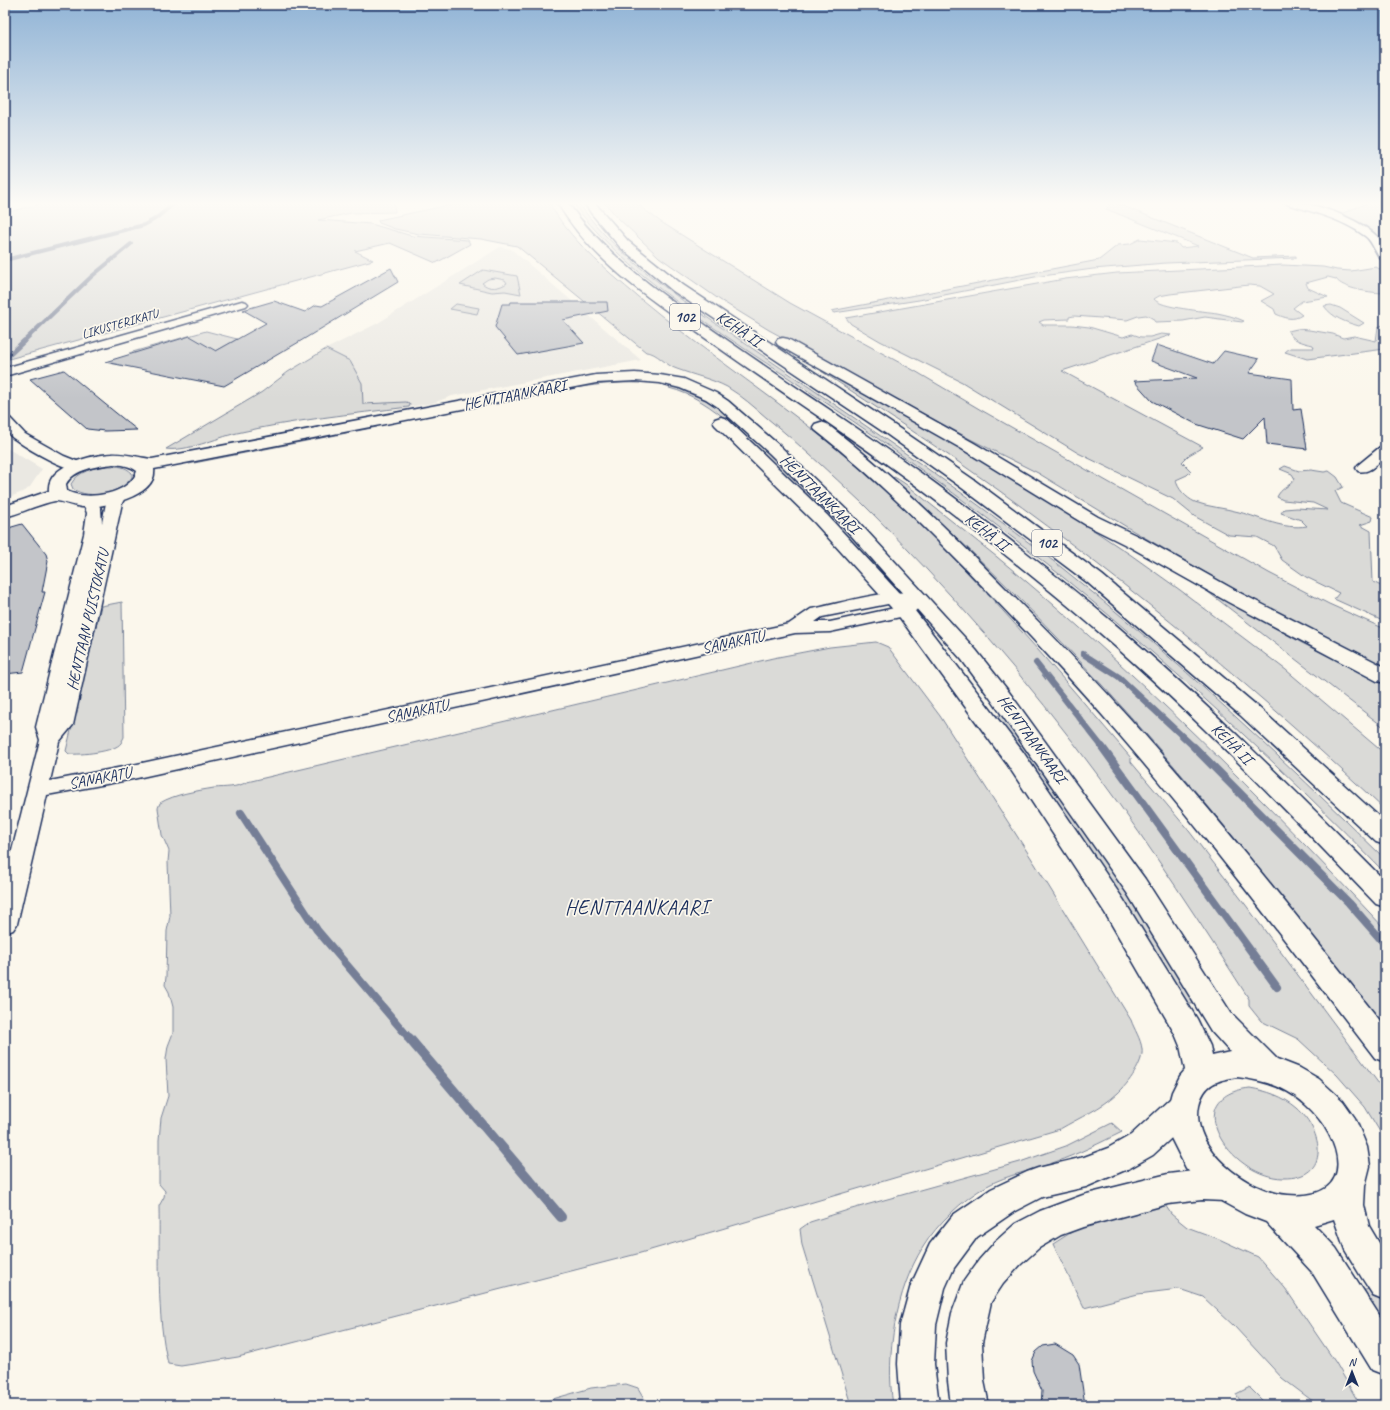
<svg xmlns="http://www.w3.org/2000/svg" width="1390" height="1410" font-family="Caveat,sans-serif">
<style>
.built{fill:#eae8e2}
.green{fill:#dadad7;stroke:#7a849a;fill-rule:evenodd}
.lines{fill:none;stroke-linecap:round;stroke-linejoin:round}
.stream-far4{stroke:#747e96;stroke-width:4}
.stream-far3{stroke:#747e96;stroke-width:5}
.stream-far2{stroke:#747e96;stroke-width:6}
.stream-far1{stroke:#747e96;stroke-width:8}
.stream{stroke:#747e96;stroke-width:10}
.building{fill:#c3c5c9;stroke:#1b2f5e}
.street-casing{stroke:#1b2f5e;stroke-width:3}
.secondary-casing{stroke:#1b2f5e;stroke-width:3}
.highway-casing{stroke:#1b2f5e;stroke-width:3}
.street{fill:#fbf7ec;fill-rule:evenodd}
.secondary{fill:#fbf7ec;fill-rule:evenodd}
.highway{fill:#fbf7ec;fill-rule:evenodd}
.labels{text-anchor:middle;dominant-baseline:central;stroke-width:3.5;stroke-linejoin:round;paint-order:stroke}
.far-street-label{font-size:13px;fill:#1b2f5e;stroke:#fbf7ec}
.shield{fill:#fbf7ec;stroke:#5e6b89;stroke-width:1}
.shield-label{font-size:15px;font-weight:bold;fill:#1b2f5e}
.street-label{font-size:16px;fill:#1b2f5e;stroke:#fbf7ec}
.near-neighbourhood-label{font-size:20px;letter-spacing:1px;fill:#1b2f5e;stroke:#fbf7ec}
</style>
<rect width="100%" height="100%" fill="#fbf7ec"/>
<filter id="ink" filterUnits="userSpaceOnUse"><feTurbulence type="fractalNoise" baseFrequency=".025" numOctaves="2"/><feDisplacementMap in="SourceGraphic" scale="8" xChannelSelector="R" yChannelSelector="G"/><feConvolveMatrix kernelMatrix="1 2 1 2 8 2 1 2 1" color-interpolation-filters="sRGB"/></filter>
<g filter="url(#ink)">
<g class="built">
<path d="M500 247 511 249 641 360 452 396 433 403 409 407 410 405 406 402 363 404 362 383 350 361 326 349 378 323Z"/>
<path d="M5 447 42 469 30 487 25 491 5 499Z"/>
</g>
<g class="green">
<path d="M47 202H394L395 212 351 213 318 220 371 224 412 236 468 240 470 244 436 263 390 243 355 251 373 260 5 360V213Z"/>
<path d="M487 202H549C567 237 607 271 637 296 710 357 791 408 862 470 960 557 1046 658 1131 758V762L1189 831 1245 904 1385 1092V1140L1365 1107 1337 1075 1298 1039 1261 1021 1249 1006V999C1201 924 1153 850 1100 778 1028 680 947 587 861 502 830 473 799 444 767 418 754 407 742 396 727 387 712 379 693 375 677 369 666 366 657 352 646 352L517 246 481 239 419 234 395 229 379 223 378 220 445 206Z"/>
<path d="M572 202H578C606 243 646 273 686 303 812 390 940 473 1061 567 1175 657 1281 757 1385 859V873C1284 769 1177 670 1064 578 1016 539 966 502 916 466 861 425 802 387 745 349 682 306 618 264 572 202Z"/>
<path d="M604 202H634L661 222 790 303 915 371 981 410 1269 573 1329 604 1385 629V669L1257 602 1135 532 1038 473 970 439 769 330 720 300 659 257 619 219Z"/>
<path d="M1113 202 1253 258 1296 256V258L1166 263 1093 269 1035 277 919 300 834 313 831 311 1099 260 1118 245 1130 244 1140 239 1177 243 1181 248 1198 246 1106 209Z"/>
<path d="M1370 202H1385V244C1373 229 1354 222 1338 215Z"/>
<path d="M1283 265 1323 267 1337 270 1351 271 1376 267 1385 272V293C1373 293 1342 289 1336 279L1328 277 1306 283 1308 288 1328 297 1302 301 1293 308 1302 315C1293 321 1285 318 1276 314L1274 309 1261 301 1274 294 1260 286 1249 285 1170 294 1159 296 1154 299C1160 308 1205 311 1217 313 1227 315 1235 317 1244 321L1242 322 1205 317 1183 321 1155 322 1152 318 1146 315 1138 316 1127 320 1074 316 1069 317V319L1044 320 1039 322 1043 325H1072L1089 327 1123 337 1132 334 1141 337H1150L1161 334 1171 335 1062 371 1203 447 1189 455 1182 462 1191 471 1187 475 1176 480C1177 488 1186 498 1195 502 1208 507 1225 508 1239 512 1262 518 1283 530 1307 526L1301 520 1281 513 1284 509 1297 508 1328 510 1313 503 1283 500 1277 497C1281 488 1289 487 1295 479L1292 474 1280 469 1285 466 1299 471 1311 470 1324 472 1329 471 1337 477 1343 487 1335 491 1341 503 1373 517 1372 521 1360 525 1371 531 1373 582 1385 588V622L1334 599 1339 593 1306 577 1282 560 1274 546 1257 537 1229 535 1194 516 1173 499 1078 453 962 382 880 341 851 324 846 318 1065 279 1117 273Z"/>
<path d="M483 270 517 276 521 294 505 291 492 292 460 285ZM495 278 505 280 507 283C500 288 489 290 482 283L488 279Z"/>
<path d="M456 304 479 308 477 314 450 309Z"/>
<path d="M1331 305 1340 308 1364 323 1359 326C1345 322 1333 318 1324 306Z"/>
<path d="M1385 324V349L1307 359 1285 352 1290 348H1314L1313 345C1304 343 1291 340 1288 331L1297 329 1309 330 1333 334 1343 338 1354 336 1376 341 1378 327Z"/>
<path d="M206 331 237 339 204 358 148 367 129 353Z"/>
<path d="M326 349 350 361 362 383 363 404 406 402 409 403 410 405 409 407C351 414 293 420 237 433 216 438 187 452 166 449L262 392 288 372Z"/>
<path d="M821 371 951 442 1042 496 1131 555 1180 590 1286 670 1385 754V810C1263 695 1133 587 997 489 940 448 880 410 821 371Z"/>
<path d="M641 380 640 383C592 381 543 395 496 404L494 401 588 383Z"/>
<path d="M672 385C711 397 731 418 760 444 801 481 838 521 877 560L869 562C840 533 811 505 783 476 749 442 716 400 669 388Z"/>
<path d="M375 424 377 427 189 464 188 461Z"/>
<path d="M109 466C118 466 125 466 132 473V477C121 494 89 500 73 489L71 484C78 471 95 467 109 466Z"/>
<path d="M894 477C906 483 918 494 929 503 952 521 974 539 997 557 1136 671 1262 798 1385 929V1028C1343 976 1302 923 1261 871 1149 731 1027 597 892 479Z"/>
<path d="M1208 592H1211L1302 643 1385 684V728Z"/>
<path d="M122 602 124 737C123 739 122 741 121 743 115 752 80 755 69 754L66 751 101 606Z"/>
<path d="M876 642 888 647 940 716 965 755 1035 864 1131 1020C1134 1029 1141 1039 1142 1049 1144 1062 1128 1084 1118 1093 1102 1108 1079 1118 1060 1129L637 1254 238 1357 181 1366 168 1364C156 1313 160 1258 159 1206L164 1197 165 1191 159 1184V1140L161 1118 168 1096 166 1059 168 1046 173 1033V1007L169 992 165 985 166 977 167 931 170 916 168 862 169 851 162 835 158 808 160 803C175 794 196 791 214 788 226 787 236 788 247 782L773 658 830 647Z"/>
<path d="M1000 715 1008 722 1112 869 1197 1003 1184 1005 993 717Z"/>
<path d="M1250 1088C1267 1091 1283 1096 1297 1108 1323 1131 1332 1179 1283 1178 1230 1177 1177 1096 1250 1088Z"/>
<path d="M1112 1123 1122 1132C1100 1143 1078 1154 1055 1162 1033 1171 1008 1174 987 1186 963 1199 937 1224 923 1247 896 1290 885 1355 893 1405H851L802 1245 800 1229 810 1222 848 1210 1020 1162 1066 1146Z"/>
<path d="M1164 1203 1171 1214 1187 1227 1219 1239 1258 1257 1285 1288 1336 1363 1360 1405H1318L1282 1378 1234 1326 1203 1297 1179 1289 1138 1294 1084 1308 1053 1244 1078 1228Z"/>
<path d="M1375 1288 1385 1304V1333L1360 1291Z"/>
<path d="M626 1384 638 1388 648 1405H532L591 1388Z"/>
<path d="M1250 1387V1388L1267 1405H1243L1236 1394Z"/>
</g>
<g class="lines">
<g class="stream-far4">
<path d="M5 260 144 225 155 219 176 202"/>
<path d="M23 342 91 277 131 244"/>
</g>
<path class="stream-far3" d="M7 357 24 341"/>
<g class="stream-far2">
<path d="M1083 654 1119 677 1195 748"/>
<path d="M1036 663 1103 748"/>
</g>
<g class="stream-far1">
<path d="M1102 747 1277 987"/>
<path d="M1194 747 1349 903 1385 944"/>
<path d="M241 813 317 930 410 1039"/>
</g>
<path class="stream" d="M409 1038 561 1217"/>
</g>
<g class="building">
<path d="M391 268 398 282 299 342 224 386 105 362 190 336 216 351 266 323 243 310 274 301 305 312 316 305 322 306Z"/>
<path d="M511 302H607L608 311 563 320 584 343 518 355 495 327 502 304H510Z"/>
<path d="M1157 345 1213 364 1224 351 1259 359 1249 373 1292 379 1293 410 1301 409 1307 449 1267 444 1265 417 1243 439 1196 424 1152 401 1134 381 1197 378 1151 361Z"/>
<path d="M64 370 100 400 137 430 105 431 87 429 30 379Z"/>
<path d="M22 524 46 554 48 561 42 592H45L23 672 5 674V529Z"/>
<path d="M1055 1344 1073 1355 1079 1364 1085 1405H1041L1042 1391 1033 1371 1032 1361 1036 1352 1043 1346Z"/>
</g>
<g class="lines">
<g class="street-casing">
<g id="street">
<path d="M1285 202C1309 199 1371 222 1383 244 1386 249 1385 256 1385 262 1377 260 1374 242 1365 236 1342 219 1313 212 1287 204Z"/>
<path d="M242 301 246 302 248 304 246 306 5 376V368Z"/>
<path d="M5 417 10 418 25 434 64 456 84 464 86 467 84 470C70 474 28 449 16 440 12 438 8 433 5 429Z"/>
<path d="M1385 446V457C1377 464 1369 474 1358 471L1356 468 1358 465 1380 447Z"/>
<path d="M118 491 123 493 126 496 122 503 73 725 59 742 50 781 128 766 789 624 811 609 817 608C850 601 892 587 925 595L928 599 911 615 905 616 830 632 795 633 128 780 47 795 17 924 13 930 5 933V878L40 740 36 727 84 534 87 513 82 501 85 498 90 496 95 498 101 509 102 523 106 503 113 493ZM893 603H904L899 607 830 622H815L822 617Z"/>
</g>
</g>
<g class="secondary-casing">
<path id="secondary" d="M635 373 660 375 684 379 716 393 728 401 781 447 853 516 976 650 1006 688 1145 879 1231 1013 1277 1059 1300 1068 1319 1079 1343 1101 1355 1118 1367 1147 1370 1166 1365 1186 1364 1205 1369 1226 1385 1253V1300L1373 1295 1362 1278 1345 1250 1334 1219 1314 1225 1336 1248 1385 1324V1375L1372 1370 1312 1272 1266 1222 1245 1214 1223 1202 1202 1186 1186 1168 1170 1136 1166 1115 1172 1092 1180 1076 1185 1070 1180 1046 1175 1034 1105 913 1007 764 898 615 815 523 715 425 713 422 715 419 721 417 727 419 827 515 912 607 1023 752 1123 899 1197 1019 1210 1046 1212 1056 1230 1052 1211 1031 1127 893 990 698 962 660 841 524 769 453 718 407 706 399 680 388 660 383 635 381 596 383 154 469C158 497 101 508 82 507 75 506 58 500 55 501 38 504 22 513 5 517V506L49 491C46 465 92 455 112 454 125 453 139 458 152 459L596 375ZM113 464C122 465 129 465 137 471 130 495 86 501 67 491L66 484C74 469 98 466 113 464ZM1237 1077C1263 1080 1287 1087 1306 1105 1343 1138 1359 1201 1288 1195 1248 1192 1190 1149 1199 1105 1204 1084 1217 1080 1237 1077Z"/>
</g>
<g class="highway-casing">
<g id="highway">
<path d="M557 202H567C608 259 667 298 724 338 797 389 873 437 944 490 1003 534 1061 579 1117 626 1210 706 1298 793 1385 881V907L1376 904C1287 811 1198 718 1100 633 1047 587 991 543 935 500 862 443 783 394 708 340 653 301 591 261 557 202Z"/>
<path d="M584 202H594L628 241 683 285 897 427 974 480 1102 575 1256 705 1385 822V845L1376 842 1240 715 1088 583 962 488 885 433 673 291 620 247 591 213Z"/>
<path d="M783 338 788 339 974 443 1098 517 1144 539 1242 594 1385 667V683L1377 681 1228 602 1130 547 1086 525 962 449 778 345 776 342 778 339Z"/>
<path d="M821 422 827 424C892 474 951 533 1009 592 1062 645 1113 698 1162 755 1239 843 1312 935 1385 1027V1062L1375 1058C1299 959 1225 860 1145 765 1096 706 1044 650 991 595 935 537 879 480 815 430L813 427 815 424Z"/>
<path d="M1182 1094 1193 1098 1197 1108 1193 1118 1153 1155 1130 1168 1086 1187 1042 1197 1015 1211 977 1237 954 1268 945 1288 936 1325 934 1364 939 1405H901L898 1364 900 1325 911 1285 930 1244 953 1215 991 1189 1027 1172 1038 1168 1084 1157 1108 1148 1131 1135 1171 1098Z"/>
<path d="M1202 1170 1225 1171 1236 1175 1241 1186 1236 1197 1225 1201 1202 1200 1168 1204 1083 1227 1061 1235 1039 1248 1020 1265 1003 1284 991 1302 982 1343 984 1381 989 1405H951L948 1381 946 1343 952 1313 964 1281 979 1260 996 1241 1015 1224 1040 1211 1083 1195 1168 1174Z"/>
</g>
</g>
<use href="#street" class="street"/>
<use href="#secondary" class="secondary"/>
<use href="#highway" class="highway"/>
</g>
</g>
<linearGradient id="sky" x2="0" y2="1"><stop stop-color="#91b4d6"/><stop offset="0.51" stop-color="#fdfbf6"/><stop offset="1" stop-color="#fdfbf6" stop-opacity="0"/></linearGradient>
<rect width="1390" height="399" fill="url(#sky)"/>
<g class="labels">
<g class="far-street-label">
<text transform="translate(120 324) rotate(-16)">LIKUSTERIKATU</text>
</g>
<g class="shield">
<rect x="670" y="304" width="30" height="26" rx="3"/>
<rect x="1032" y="530" width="30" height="26" rx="3"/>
</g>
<g class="shield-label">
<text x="685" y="317">102</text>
<text x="1047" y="543">102</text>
</g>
<g class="street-label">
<text transform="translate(739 329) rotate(34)">KEHÄ II</text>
<text transform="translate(515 395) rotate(-11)">HENTTAANKAARI</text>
<text transform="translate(820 494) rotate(45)">HENTTAANKAARI</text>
<text transform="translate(987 532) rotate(38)">KEHÄ II</text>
<text transform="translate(88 620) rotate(-77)">HENTTAAN PUISTOKATU</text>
<text transform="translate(733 642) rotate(-12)">SANAKATU</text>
<text transform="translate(417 711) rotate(-12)">SANAKATU</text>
<text transform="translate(1032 739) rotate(54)">HENTTAANKAARI</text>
<text transform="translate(1232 744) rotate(45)">KEHÄ II</text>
<text transform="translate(100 778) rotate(-11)">SANAKATU</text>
</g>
<g class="near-neighbourhood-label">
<text x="637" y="907">HENTTAANKAARI</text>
</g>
</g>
<rect width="1390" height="1410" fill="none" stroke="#fbf7ec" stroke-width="20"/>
<rect x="10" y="10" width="1370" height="1390" fill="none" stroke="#1b2f5e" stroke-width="1.5" filter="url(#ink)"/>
<g transform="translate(1352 1372)" stroke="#fbf7ec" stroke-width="3" paint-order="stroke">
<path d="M0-3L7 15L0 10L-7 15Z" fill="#1b2f5e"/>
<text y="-6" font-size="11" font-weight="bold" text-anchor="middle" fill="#1b2f5e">N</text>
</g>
</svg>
